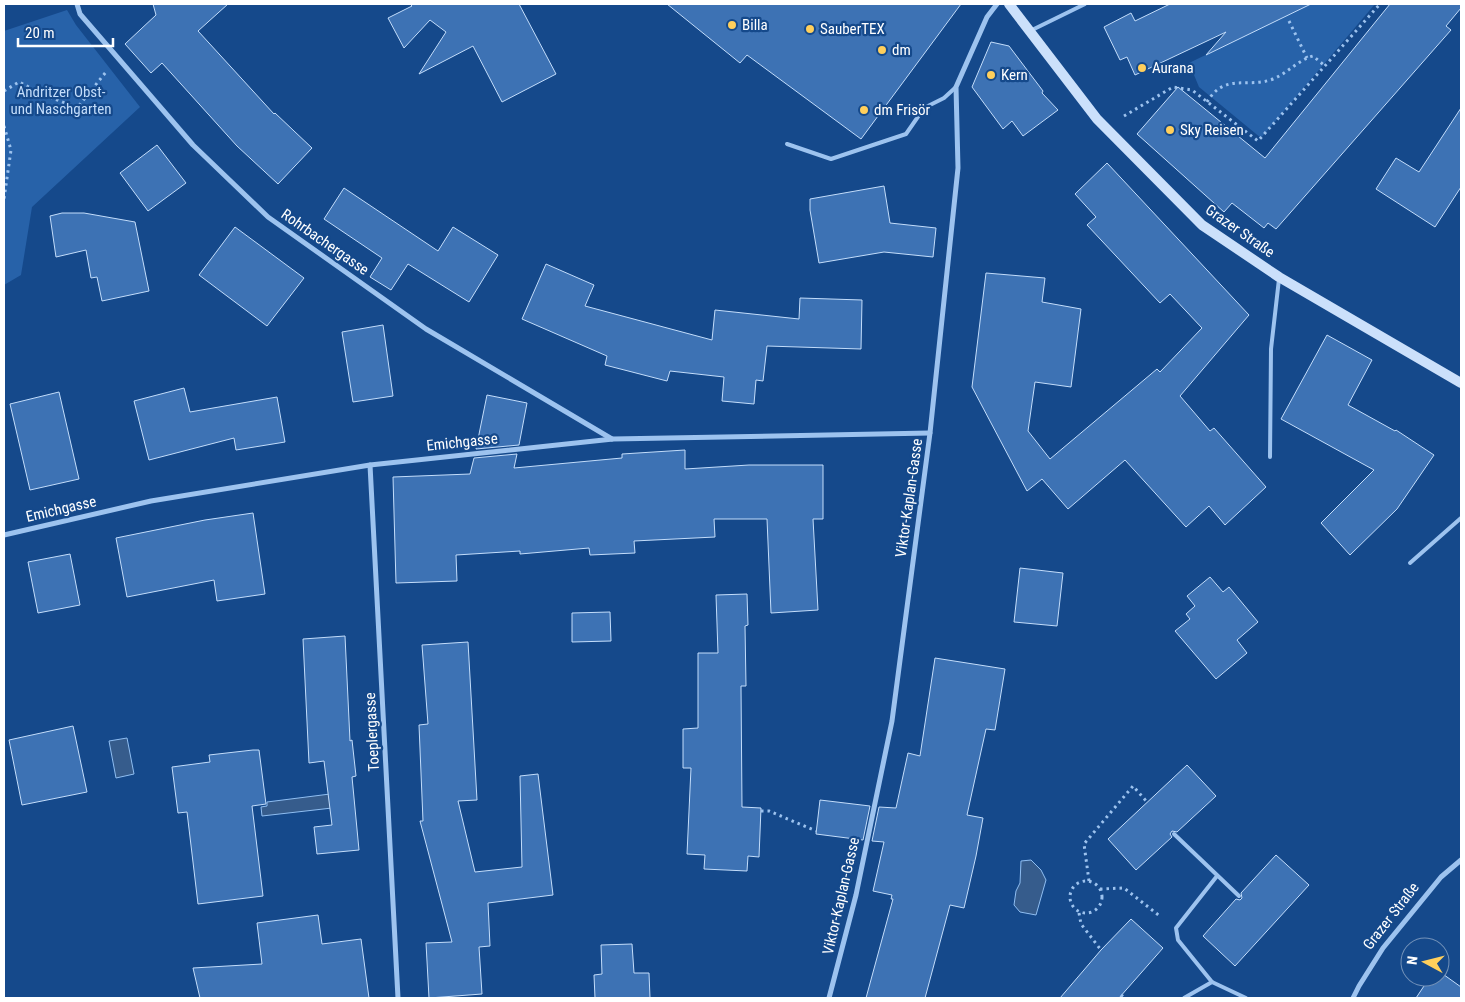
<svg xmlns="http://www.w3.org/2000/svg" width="1465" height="1002" font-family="'Roboto Condensed',sans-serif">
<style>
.green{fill:#2762a9}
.water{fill:#365c8c;stroke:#8fbef2}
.building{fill:#3d72b4;stroke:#c3ddfb}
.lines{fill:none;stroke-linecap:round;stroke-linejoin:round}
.path{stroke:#9dc3ef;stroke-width:3;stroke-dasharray:2.5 4;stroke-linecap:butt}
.lane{stroke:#9dc3ef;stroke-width:4}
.street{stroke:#9dc3ef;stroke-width:5}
.secondary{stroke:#cbe0fb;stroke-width:10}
.poi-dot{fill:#ffcf5c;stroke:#15498b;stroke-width:2}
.labels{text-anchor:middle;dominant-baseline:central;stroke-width:4.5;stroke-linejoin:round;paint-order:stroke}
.poi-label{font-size:15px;fill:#fff;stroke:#15498b;text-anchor:start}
.park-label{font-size:15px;fill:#c3ddfb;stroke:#15498b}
.street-label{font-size:15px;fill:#fff;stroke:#15498b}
</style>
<rect width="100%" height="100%" fill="#15498b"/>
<g class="green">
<path d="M1311 4H1375L1261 138 1199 87 1189 63Z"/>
<path d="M67 10 76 25 140 107 32 207 21 275 4 285V31Z"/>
</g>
<g class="water">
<path d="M127 738 134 774 116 778 109 741Z"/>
<path d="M330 794 332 808 262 816 261 807 267 806V802Z"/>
<path d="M1031 860 1041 870 1046 880 1036 915 1020 912 1014 905 1016 891 1020 883 1021 861Z"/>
</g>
<g class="building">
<path d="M153 4H228L198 31 274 114 275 113 312 148 278 184 237 146 162 63 151 73 125 44 156 15Z"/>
<path d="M410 4H519L556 74 502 102 473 46 419 74 446 32 430 20 404 48 388 18 412 6Z"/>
<path d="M667 4H961L861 139 747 55 740 63Z"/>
<path d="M1170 4H1311L1206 55 1226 32 1135 75 1127 57 1120 60 1104 27 1131 13 1135 21Z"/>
<path d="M1390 4H1461V8L1446 26 1451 30 1276 229 1268 223 1264 228 1232 203 1224 212 1137 134 1178 87 1265 158Z"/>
<path d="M991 42 1009 46 1043 91 1042 93 1058 110 1023 136 1012 121 1003 129 972 87Z"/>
<path d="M1461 108V187L1435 227 1376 189 1396 158 1419 172Z"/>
<path d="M157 145 186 183 148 211 120 173Z"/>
<path d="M1107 163 1249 315 1180 396 1210 431 1214 428 1266 487 1225 525 1209 506 1186 527 1125 460 1068 509 1042 479 1027 491 972 387 986 273 1045 278 1042 302 1081 309 1071 387 1035 382 1028 431 1050 459 1157 369 1160 372 1202 328 1170 294 1160 303 1087 225 1096 217 1075 194Z"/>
<path d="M884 186 890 223 936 228 933 257 884 252 819 263 810 210V199Z"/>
<path d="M344 188 438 251 453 227 498 255 469 302 408 264 391 290 370 277 382 258 324 219Z"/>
<path d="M62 213H84L135 222 149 291 102 301 97 277 91 278 86 250 56 257 50 216Z"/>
<path d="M235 227 304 278 267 326 199 275Z"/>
<path d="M546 264 594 285 585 306 712 340 715 310 799 319 800 298 862 300 861 349 767 346 763 381 756 380 754 404 722 401 724 377 670 371 667 381 605 365 607 356 522 319Z"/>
<path d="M383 325 393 396 353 402 342 332Z"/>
<path d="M1327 335 1372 360 1348 405 1395 431 1396 430 1434 455 1397 509 1350 555 1321 523 1374 470 1281 419Z"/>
<path d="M184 388 190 412 277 397 285 442 236 450 234 438 149 460 134 401Z"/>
<path d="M59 392 79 479 30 490 10 404Z"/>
<path d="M487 395 527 403 519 445 476 449Z"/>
<path d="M685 450V469L749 465H823V519H813L818 610 771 613 767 519H714L715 537 634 541 635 553 590 555 589 548 520 554V551L456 555 457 581 396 583 393 477 470 474 474 458 517 454 514 468 622 458V454Z"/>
<path d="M253 513 265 594 217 601 214 580 127 597 116 538 205 520Z"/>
<path d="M70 554 80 605 38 613 28 562Z"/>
<path d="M1020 568 1063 573 1057 626 1014 622Z"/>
<path d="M1210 577 1223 592 1229 587 1258 622 1237 640 1247 653 1216 679 1175 631 1190 619 1186 614 1195 606 1187 596Z"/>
<path d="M747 594 748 625 745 626 746 686H741L742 807 761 808 759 857 748 856 747 871 704 869 705 855 687 854 691 768H683V729L698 728V653H718L716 595Z"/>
<path d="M610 612 611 641 572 642V613Z"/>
<path d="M345 636 350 741 352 740 356 776 352 777 359 850 317 854 314 827 332 825 324 761 309 763 303 639Z"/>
<path d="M468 642 477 800 458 801 475 872 522 867 520 776 538 774 553 895 488 903 490 946 479 947 482 994 429 998 426 943 452 942 420 821H423L419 725 428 724 422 645Z"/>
<path d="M935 658 1005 669 995 730 986 729 967 815 983 818 976 856 964 908 950 905 925 998H866L893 899H891L892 895 873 891 884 842 872 841 879 807 896 808 908 753 920 756Z"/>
<path d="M73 726 87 792 22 805 9 740Z"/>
<path d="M253 750H259L266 804 252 806 263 896 198 904 187 812 178 813 172 767 210 762 209 755Z"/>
<path d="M1187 765 1216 796 1177 832 1172 831 1170 834 1172 837 1136 870 1108 839Z"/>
<path d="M820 800 870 806 863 840 816 834Z"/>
<path d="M1276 855 1309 885 1235 966 1203 936 1236 899 1240 900 1242 898 1241 893Z"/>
<path d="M318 915 322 944 361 939 369 998H200L193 968 262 964 257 923Z"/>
<path d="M1131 919 1163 948 1119 998H1060L1101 950Z"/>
<path d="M632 944 634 973H649L650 998H595L594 975 602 974 601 945Z"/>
<path d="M1440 972 1461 987V998H1416L1430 977H1440Z"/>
</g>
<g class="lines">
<g class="path">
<path d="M1289 21 1307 58"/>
<path d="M4 91 19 82 40 93 77 108 106 72"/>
<path d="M1207 102C1225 72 1248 89 1273 79 1288 73 1298 60 1313 56L1325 66"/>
<path d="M1124 116 1173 87 1192 90 1258 141 1380 4"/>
<path d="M4 126 11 150 4 199"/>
<path d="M761 811H769L816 831"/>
<circle cx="1086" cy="897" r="16"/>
<path d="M1089 881 1084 844 1133 786 1147 802"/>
<path d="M1100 889 1124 888 1161 917"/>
<path d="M1079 913 1081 924 1101 950"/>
<path d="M1121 995 1125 998"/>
</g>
<g class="lane">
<path d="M1032 30 1085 4"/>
<path d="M787 144 831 159 906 134 924 108 944 98 956 87"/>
<path d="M1270 457 1271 349 1279 279"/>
<path d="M1410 563 1461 518"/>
<path d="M1174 834 1239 896"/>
<path d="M1217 876 1176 928 1178 940 1212 982 1246 998"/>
<path d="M1184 998 1212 982"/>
</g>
<g class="street">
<path d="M77 4 80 14 193 145 268 217 426 329 612 439"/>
<path d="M370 465 398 998"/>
<path d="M4 535 151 501 370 465 613 439 930 433"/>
<path d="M829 998 856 895 892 721 930 433 958 168 956 87 987 17 997 4"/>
<path d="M1353 998 1359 986 1383 948 1441 877 1461 860"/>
</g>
<path class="secondary" d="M1009 4 1097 119 1202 225 1279 277 1461 383"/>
</g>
<g class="poi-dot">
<circle cx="732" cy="25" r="5"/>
<circle cx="810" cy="29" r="5"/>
<circle cx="882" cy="50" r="5"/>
<circle cx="1142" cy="68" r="5"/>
<circle cx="991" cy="75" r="5"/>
<circle cx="864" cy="110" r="5"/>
<circle cx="1170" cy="130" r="5"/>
</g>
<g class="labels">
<g class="poi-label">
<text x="742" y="25">Billa</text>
<text x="820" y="29">SauberTEX</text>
<text x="892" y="50">dm</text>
<text x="1152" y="68">Aurana</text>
<text x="1001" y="75">Kern</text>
<text x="874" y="110">dm Frisör</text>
<text x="1180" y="130">Sky Reisen</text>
</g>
<g class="park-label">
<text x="61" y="92">Andritzer Obst-<tspan x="61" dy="17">und Naschgarten</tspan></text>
</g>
<g class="street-label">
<text transform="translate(1240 231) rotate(35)">Grazer Straße</text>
<text transform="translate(325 242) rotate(35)">Rohrbachergasse</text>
<text transform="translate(462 442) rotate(-6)">Emichgasse</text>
<text transform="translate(909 498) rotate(-82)">Viktor-Kaplan-Gasse</text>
<text transform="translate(61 509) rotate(-13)">Emichgasse</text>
<text transform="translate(372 732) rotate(-93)">Toeplergasse</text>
<text transform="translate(841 896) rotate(-77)">Viktor-Kaplan-Gasse</text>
<text transform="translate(1391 916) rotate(-52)">Grazer Straße</text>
</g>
</g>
<rect width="1465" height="1002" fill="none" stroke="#ffffff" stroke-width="10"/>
<g transform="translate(1425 962) rotate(277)"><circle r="24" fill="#15498b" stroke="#7392b9"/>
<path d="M0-4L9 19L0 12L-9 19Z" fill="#ffcf5c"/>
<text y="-8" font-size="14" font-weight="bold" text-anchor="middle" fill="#ffffff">N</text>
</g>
<path d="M18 38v8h95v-8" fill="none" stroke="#ffffff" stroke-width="2.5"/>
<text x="25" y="38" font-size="15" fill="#ffffff" stroke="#15498b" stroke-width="4" paint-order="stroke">20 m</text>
</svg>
